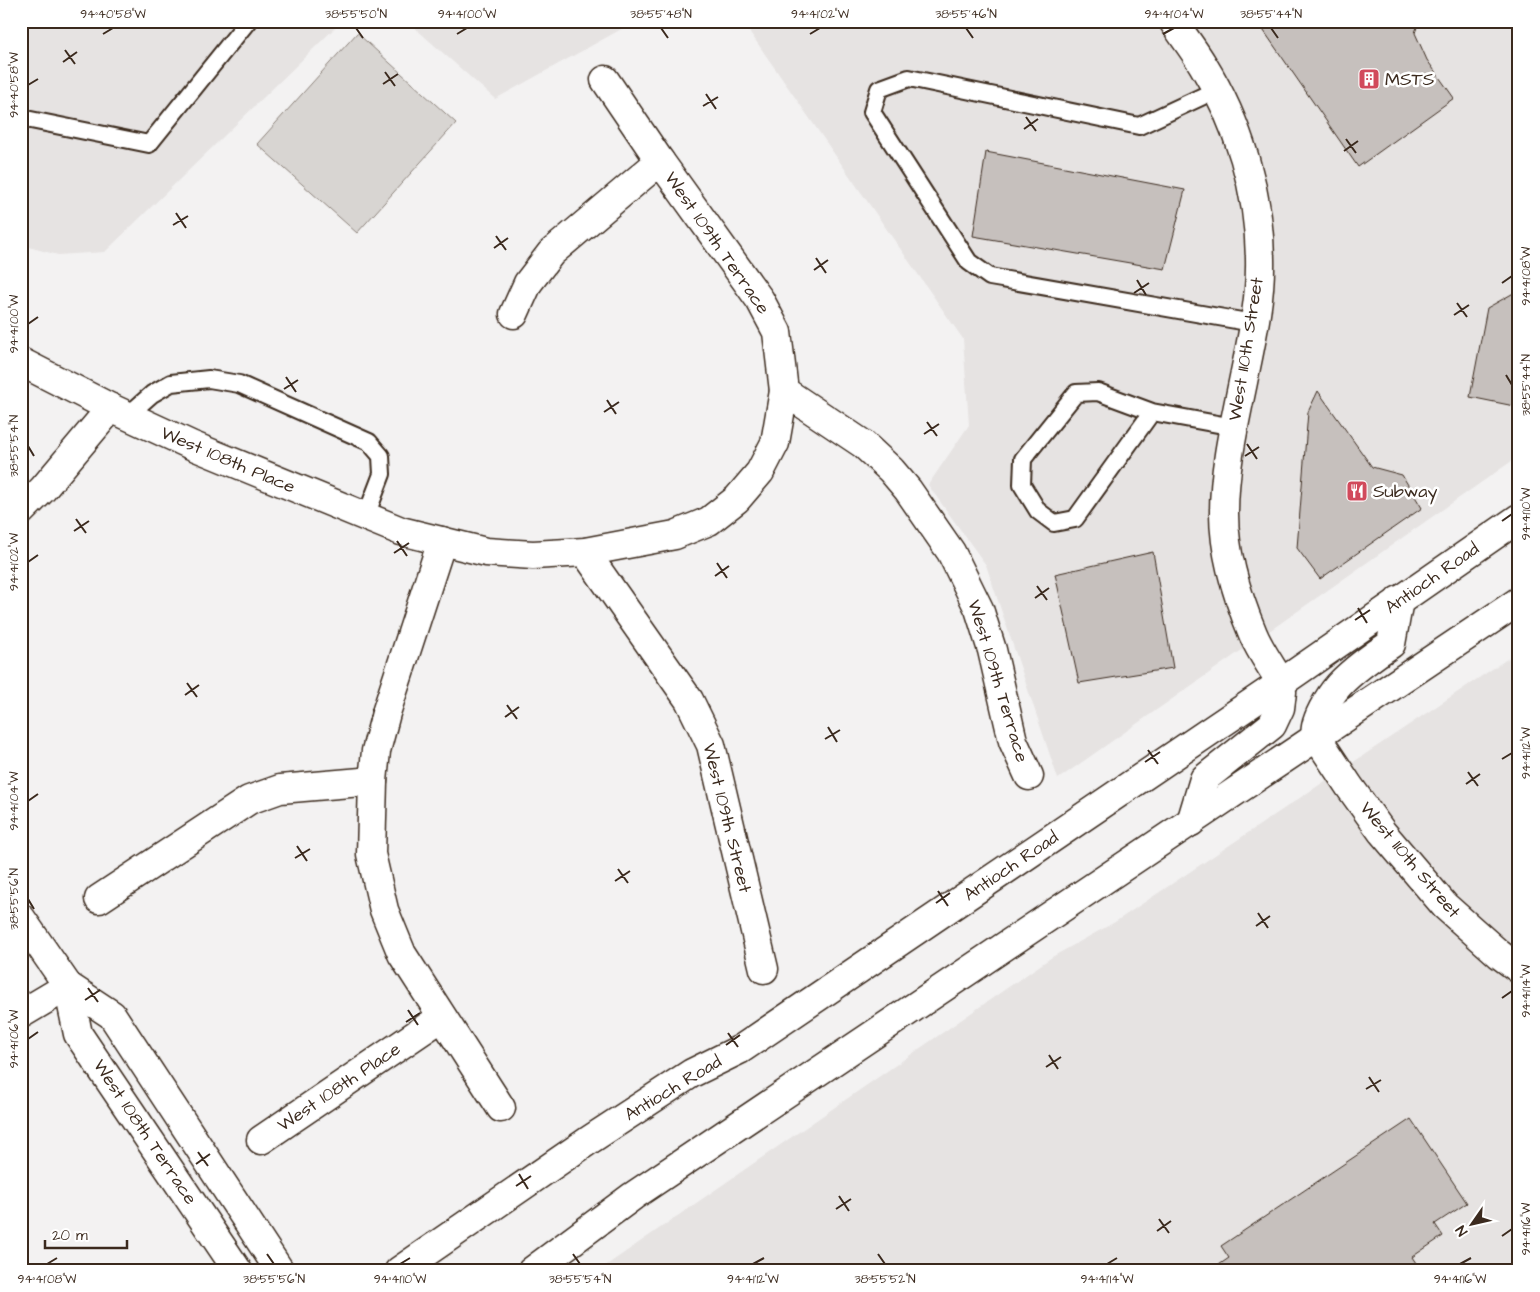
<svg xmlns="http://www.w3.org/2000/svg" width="1540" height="1292" font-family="'Architects Daughter',sans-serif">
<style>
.built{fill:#e6e3e2}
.green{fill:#d8d5d2;stroke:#8a8078}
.building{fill:#c6c0bd;stroke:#3b2a1e}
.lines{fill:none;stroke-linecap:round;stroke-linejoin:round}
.lane-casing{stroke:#3b2a1e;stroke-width:20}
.street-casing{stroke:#3b2a1e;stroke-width:31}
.secondary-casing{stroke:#3b2a1e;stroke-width:31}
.lane{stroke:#fff;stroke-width:16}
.street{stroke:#fff;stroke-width:28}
.secondary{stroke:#fff;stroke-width:28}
.ticks{fill:none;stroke:#3b2a1e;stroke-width:2}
.labels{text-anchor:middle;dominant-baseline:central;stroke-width:5;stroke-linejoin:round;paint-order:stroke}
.poi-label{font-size:18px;fill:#3b2a1e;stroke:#fff;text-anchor:start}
.street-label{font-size:18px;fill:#3b2a1e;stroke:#fff}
.neatline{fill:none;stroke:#3b2a1e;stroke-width:2}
.ticks-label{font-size:12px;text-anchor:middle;fill:#3b2a1e}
</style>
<rect width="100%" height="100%" fill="#f3f2f2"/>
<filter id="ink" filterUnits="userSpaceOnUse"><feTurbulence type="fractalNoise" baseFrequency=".02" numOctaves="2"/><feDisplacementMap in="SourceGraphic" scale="10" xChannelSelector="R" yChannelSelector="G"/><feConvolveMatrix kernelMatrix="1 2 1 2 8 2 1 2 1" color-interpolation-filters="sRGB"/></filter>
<g filter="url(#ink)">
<g class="built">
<path d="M21 21H342L105 252 58 255 21 245Z"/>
<path d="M407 21H636L495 99Z"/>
<path d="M742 21H1519V456L1058 779 986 565 928 485 969 425 963 339Z"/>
<path d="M1519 651V1271H598L1052 957 1115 922Z"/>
</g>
<path class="green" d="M357 33 456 123 357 233 257 144Z"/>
<g class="building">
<path d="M1257 21H1419L1415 33 1427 60 1454 98 1358 167Z"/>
<path d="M986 152 1185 190 1165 269 973 236Z"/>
<path d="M1519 290V407L1470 397 1487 308Z"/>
<path d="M1318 391 1372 467 1402 475 1422 508 1320 579 1297 548 1308 412Z"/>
<path d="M1153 552 1173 668 1079 683 1055 574Z"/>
<path d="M1411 1119 1467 1203 1435 1224 1443 1236 1412 1257 1420 1269 1418 1271H1210L1229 1258 1221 1246Z"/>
</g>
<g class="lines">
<g class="lane-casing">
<g id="lane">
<path d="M1216 90 1139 126 909 78 879 89 872 112 969 262 990 277 1253 323"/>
<path d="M21 118 149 144 248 21"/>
<path d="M1152 412 1075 519 1054 523 1038 511 1022 485 1023 459 1076 393 1098 392 1152 412 1234 427"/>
<path d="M127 416 152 394 171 383 209 379 239 384 369 442 381 456 382 474 366 516"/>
</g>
</g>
<g class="street-casing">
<g id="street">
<path d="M1173 21C1183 36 1194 50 1203 65 1239 123 1259 191 1260 259 1261 300 1251 342 1243 382 1234 426 1224 469 1224 513 1224 555 1237 596 1253 634 1260 651 1272 667 1281 683"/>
<path d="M605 80 660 161 760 300 777 332 784 391 863 444 891 470 908 490 951 552 979 609 992 650 1013 741 1029 776"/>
<path d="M514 314 528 283 551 253 660 161"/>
<path d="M21 362 111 408 191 445 401 531 486 552 533 555 585 552 675 535 709 521 737 499 760 472 775 443 784 391"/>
<path d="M21 511 43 489 111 408"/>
<path d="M442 541 386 713 376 751 373 781 371 854 384 910 402 954 501 1108"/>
<path d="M585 552 689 700 711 745 764 969"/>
<path d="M1316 736 1349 786 1382 832 1445 906 1499 954 1519 969"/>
<path d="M99 899 249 800 280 789 373 781"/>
<path d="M21 1014 68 986"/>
<path d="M261 1140 442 1017"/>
</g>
</g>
<g class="secondary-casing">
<g id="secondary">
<path d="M1316 736C1312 723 1330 695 1339 685 1352 671 1375 654 1391 644L1399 600"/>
<path d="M1191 822 1204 779 1272 725 1280 708 1282 692 1281 683"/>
<path d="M21 918 68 986 78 1034 238 1271"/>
<path d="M68 986 112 1015 280 1271"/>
<path d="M399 1271 588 1141 692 1073 741 1049 1281 683 1519 518"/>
<path d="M532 1271 633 1196 1519 601"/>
</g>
</g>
<use href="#lane" class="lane"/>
<use href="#street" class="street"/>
<use href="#secondary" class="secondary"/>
</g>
</g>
<path class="ticks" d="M356 28 363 38M661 28 668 38M966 28 973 38M1271 28 1278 38M103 34 113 28M457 34 467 28M810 34 820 28M1163 34 1174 28M65 50 75 64M63 62 77 52M385 72 395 86M383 84 398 74M28 85 38 79M706 94 716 109M703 106 718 97M1026 117 1036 131M1024 129 1038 119M1346 139 1356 153M1344 151 1358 141M176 213 186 228M173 225 188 216M496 236 506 250M494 248 508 238M816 258 826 273M814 270 828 260M1137 280 1146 295M1502 283 1512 276M1134 293 1149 283M1457 303 1467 317M1454 315 1469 305M28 324 38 317M1506 375 1512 385M286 377 296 392M284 389 298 380M607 400 616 414M604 412 619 402M927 422 937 436M924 434 939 424M1247 444 1257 459M28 446 34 456M1245 456 1259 447M76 519 86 533M1502 521 1512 514M74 531 89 521M397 541 407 556M394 553 409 543M28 562 38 555M717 563 727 578M715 576 729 566M1037 586 1047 600M1035 598 1049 588M1358 608 1367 623M1355 620 1370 610M187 683 197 697M185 695 199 685M507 705 517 719M505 717 519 707M828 727 837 742M825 739 840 730M1148 750 1158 764M1502 759 1512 753M1145 762 1160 752M1468 772 1478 786M1466 784 1480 774M28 801 38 794M297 846 307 861M295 858 310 849M618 869 628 883M615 881 630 871M938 891 948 906M28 899 34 909M936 903 950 893M1258 913 1268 928M1256 926 1270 916M88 988 98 1002M1502 998 1512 991M85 1000 100 990M408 1010 418 1025M406 1022 420 1013M728 1033 738 1047M28 1039 38 1032M726 1045 740 1035M1049 1055 1058 1069M1046 1067 1061 1057M1369 1077 1379 1092M1366 1089 1381 1080M198 1152 208 1166M196 1164 210 1154M519 1174 528 1189M516 1186 531 1176M839 1196 849 1211M836 1209 851 1199M1159 1219 1169 1233M1157 1231 1171 1221M1502 1236 1512 1229M267 1254 274 1264M573 1254 580 1264M878 1254 885 1264M47 1264 57 1258M400 1264 410 1258M753 1264 764 1258M1107 1264 1117 1258M1460 1264 1471 1258"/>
<defs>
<g id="building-square" transform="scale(1.125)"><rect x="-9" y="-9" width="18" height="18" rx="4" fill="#d1495b" stroke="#fff"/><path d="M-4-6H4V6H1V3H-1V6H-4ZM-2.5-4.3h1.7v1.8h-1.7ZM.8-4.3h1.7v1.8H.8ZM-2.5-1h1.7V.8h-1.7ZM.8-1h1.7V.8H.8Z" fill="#fff"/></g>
<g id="restaurant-square" transform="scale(1.125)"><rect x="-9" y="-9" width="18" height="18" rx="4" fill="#d1495b" stroke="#fff"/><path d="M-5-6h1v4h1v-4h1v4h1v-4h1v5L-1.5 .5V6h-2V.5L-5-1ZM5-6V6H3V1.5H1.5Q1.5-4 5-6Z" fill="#fff"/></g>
</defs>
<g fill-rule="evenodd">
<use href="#building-square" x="1369" y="79"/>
<use href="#restaurant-square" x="1357" y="491"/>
</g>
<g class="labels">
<g class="poi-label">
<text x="1385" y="79">MSTS</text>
<text x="1373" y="491">Subway</text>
</g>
<g class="street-label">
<text transform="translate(717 243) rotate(55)">West 109th Terrace</text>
<text transform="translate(1246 349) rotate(-81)">West 110th Street</text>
<text transform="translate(228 460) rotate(23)">West 108th Place</text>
<text transform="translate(1432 578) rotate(-35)">Antioch Road</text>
<text transform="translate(998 681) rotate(73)">West 109th Terrace</text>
<text transform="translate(727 818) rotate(76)">West 109th Street</text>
<text transform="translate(1410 860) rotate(50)">West 110th Street</text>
<text transform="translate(1011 866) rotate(-34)">Antioch Road</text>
<text transform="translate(339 1087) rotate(-34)">West 108th Place</text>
<text transform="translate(673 1088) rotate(-31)">Antioch Road</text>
<text transform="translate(145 1132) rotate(56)">West 108th Terrace</text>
</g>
</g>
<rect width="1540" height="1292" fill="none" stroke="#fff" stroke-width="55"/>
<g transform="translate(1472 1224) rotate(236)" stroke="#ffffff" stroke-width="4" paint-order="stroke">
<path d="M0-4L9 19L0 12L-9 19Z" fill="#3b2a1e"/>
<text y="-8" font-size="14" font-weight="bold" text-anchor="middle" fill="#3b2a1e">N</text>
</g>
<path d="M45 1240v8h82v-8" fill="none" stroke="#3b2a1e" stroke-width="2.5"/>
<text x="52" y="1240" font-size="15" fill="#3b2a1e" stroke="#ffffff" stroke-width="4" paint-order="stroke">20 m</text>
<rect x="28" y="28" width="1484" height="1236" class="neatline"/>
<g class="ticks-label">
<text x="113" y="18">94°40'58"W</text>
<text x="356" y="18">38°55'50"N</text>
<text x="467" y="18">94°41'00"W</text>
<text x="661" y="18">38°55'48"N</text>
<text x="820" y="18">94°41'02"W</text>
<text x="966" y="18">38°55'46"N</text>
<text x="1174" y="18">94°41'04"W</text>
<text x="1271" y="18">38°55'44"N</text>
<text transform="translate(14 85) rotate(-90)" y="4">94°40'58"W</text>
<text transform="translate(1526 276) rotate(-90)" y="4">94°41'08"W</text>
<text transform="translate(14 324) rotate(-90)" y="4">94°41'00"W</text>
<text transform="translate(1526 385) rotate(-90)" y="4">38°55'44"N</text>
<text transform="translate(14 446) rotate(-90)" y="4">38°55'54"N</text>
<text transform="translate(1526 514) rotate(-90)" y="4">94°41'10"W</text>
<text transform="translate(14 562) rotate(-90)" y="4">94°41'02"W</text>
<text transform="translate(1526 753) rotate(-90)" y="4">94°41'12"W</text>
<text transform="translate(14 801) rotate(-90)" y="4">94°41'04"W</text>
<text transform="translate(14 899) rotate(-90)" y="4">38°55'56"N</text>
<text transform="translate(1526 991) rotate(-90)" y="4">94°41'14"W</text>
<text transform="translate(14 1039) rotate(-90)" y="4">94°41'06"W</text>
<text transform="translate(1526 1229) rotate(-90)" y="4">94°41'16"W</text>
<text x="47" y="1283">94°41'08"W</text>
<text x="274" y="1283">38°55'56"N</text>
<text x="400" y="1283">94°41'10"W</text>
<text x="580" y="1283">38°55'54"N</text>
<text x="753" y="1283">94°41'12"W</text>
<text x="885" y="1283">38°55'52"N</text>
<text x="1107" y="1283">94°41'14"W</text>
<text x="1460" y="1283">94°41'16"W</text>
</g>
</svg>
